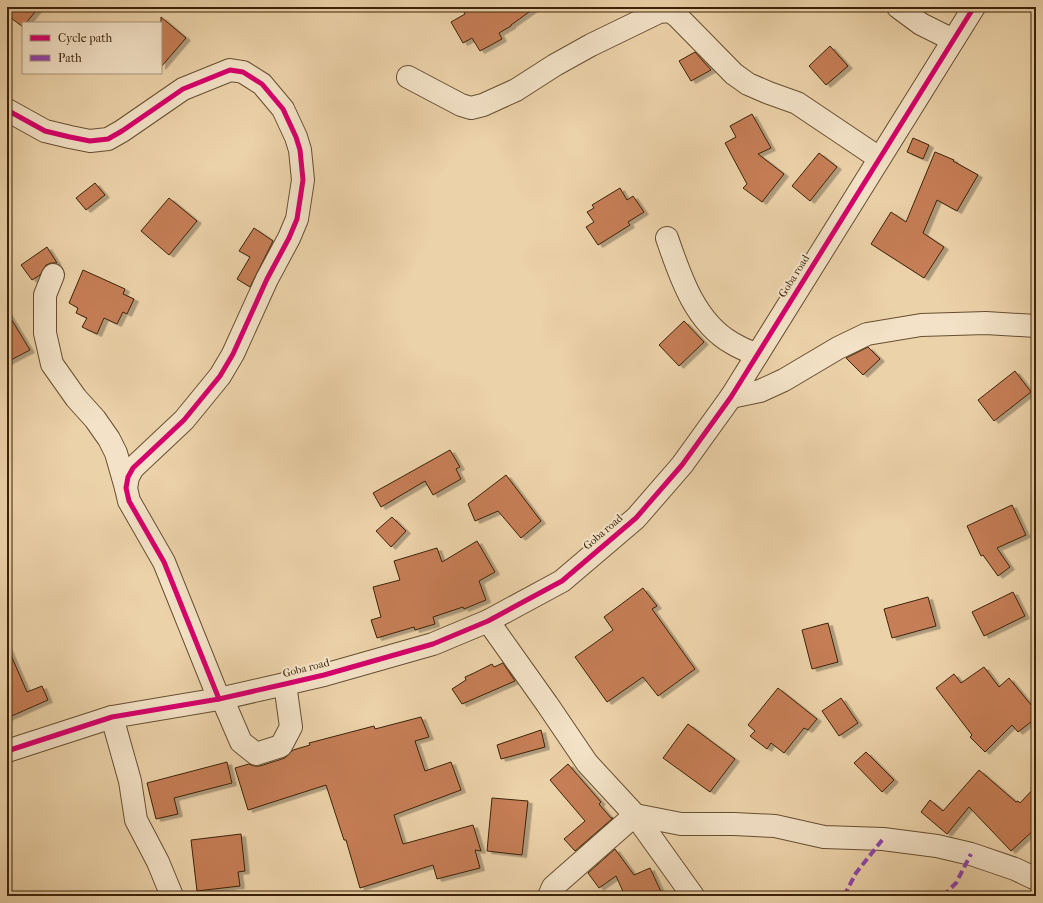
<svg xmlns="http://www.w3.org/2000/svg" width="1043" height="903" font-family="'IM FELL French Canon',serif">
<style>
.building{fill:#c67e57;stroke:#3b2309;filter:url(#shadow)}
.lines{fill:none;stroke-linecap:round;stroke-linejoin:round}
.minor-casing{stroke:#674f31;stroke-width:24}
.minor{stroke:#f3e2c7;stroke-width:22}
.quiet{stroke:#8e44ad;stroke-width:4;stroke-dasharray:8 4;stroke-linecap:butt}
.cycleway-casing{stroke:#f3e2c7;stroke-width:8}
.cycleway{stroke:#d6006c;stroke-width:5}
.labels{text-anchor:middle;dominant-baseline:central;stroke-width:4;stroke-linejoin:round;paint-order:stroke}
.street-label{font-size:11px;fill:#3b2309;stroke:#f3e2c7}
</style>
<defs>
<filter id="shadow"><feDropShadow dx="4.5" dy="2.5" stdDeviation="0" flood-color="#0004"/></filter>
</defs>
<rect width="100%" height="100%" fill="#ecd2a9"/>
<filter id="stains"><feTurbulence type="fractalNoise" baseFrequency=".005" numOctaves="4"/><feColorMatrix values="0 0 0 0 .2 0 0 0 0 .09 0 0 0 0 .02 0 0 0 .5 -.17"/></filter>
<radialGradient id="worn" r=".72"><stop offset=".6" stop-color="#630" stop-opacity="0"/><stop offset="1" stop-color="#630" stop-opacity=".3"/></radialGradient>
<g class="building">
<path d="M7 7H39L26 23H23V27L7 15Z"/>
<path d="M461 7H536L511 25V26L499 33 502 39 480 51 472 38 463 43 451 22 465 14Z"/>
<path d="M161 17 186 38 161 67Z"/>
<path d="M830 46 848 66 826 85 809 66Z"/>
<path d="M695 52 711 70 691 81 679 61Z"/>
<path d="M752 114 771 148 758 154 784 174 762 202 743 188 747 184 725 143 736 137 730 126Z"/>
<path d="M913 138 929 145 923 159 907 152Z"/>
<path d="M935 152 954 160 953 161 978 175 957 211 937 200 923 233 944 247 924 278 871 244 891 212 906 222Z"/>
<path d="M819 153 837 167 810 201 792 186Z"/>
<path d="M95 183 105 195 86 210 76 198Z"/>
<path d="M620 188 627 200 633 196 644 212 628 222 630 225 598 245 586 227 594 222 587 212 594 208 592 205Z"/>
<path d="M169 198 197 221 169 255 141 231Z"/>
<path d="M254 228 273 241 250 287 237 279 250 257 239 251Z"/>
<path d="M47 247 57 263H51L46 265 40 275 32 280 21 265Z"/>
<path d="M83 270 125 289 123 294 134 299 127 314 123 312 117 324 104 318 97 334 82 327 87 318 76 313 78 308 69 303Z"/>
<path d="M7 312 30 350 7 362Z"/>
<path d="M684 321 704 342 679 366 659 345Z"/>
<path d="M868 347 880 359 863 375 846 358Z"/>
<path d="M1015 371 1031 392 994 421 978 400Z"/>
<path d="M450 450 460 467 456 469 461 479 433 495 425 481 381 507 373 493Z"/>
<path d="M506 475 541 521 521 538 498 511 475 521 468 504Z"/>
<path d="M1012 505 1026 535 997 548 1010 567 998 576 983 555 981 556 967 526Z"/>
<path d="M392 517 406 531 391 547 376 531Z"/>
<path d="M477 541 495 572 479 581 486 600 464 609 463 607 433 617 435 624 415 630 414 627 377 638 371 620 381 617 373 587 400 580 394 561 437 548 442 562Z"/>
<path d="M643 588 657 606 652 609 695 669 658 696 643 677 607 702 575 657 613 630 604 617Z"/>
<path d="M1013 592 1025 616 984 636 972 612Z"/>
<path d="M928 597 936 626 892 638 884 609Z"/>
<path d="M828 623 838 662 812 669 802 630Z"/>
<path d="M7 646 27 692 42 686 48 700 7 718Z"/>
<path d="M503 663 515 681 462 704 452 689 466 680 465 677 474 673 492 664 494 667Z"/>
<path d="M984 667 999 687 1009 678 1036 711V718L1018 732 1012 725 985 752 970 737 972 735 936 688 954 674 961 683Z"/>
<path d="M778 688 817 719 808 730 804 728 784 753 771 743 767 749 750 736 755 731 748 725Z"/>
<path d="M841 698 858 723 839 736 822 711Z"/>
<path d="M421 717 429 737 415 741 425 771 451 762 461 790 394 815 403 844 473 825 481 851 475 850 480 868 437 879 433 865 360 888 346 840H344L326 785 248 810 235 768 249 764 254 766H260L285 758 293 750 310 745 309 743 374 726 375 729Z"/>
<path d="M688 724 735 759 710 792 663 758Z"/>
<path d="M541 730 545 747 501 759 497 745Z"/>
<path d="M866 752 894 780 882 792 854 763Z"/>
<path d="M227 762 232 783 174 798 178 814 156 819 147 783Z"/>
<path d="M568 764 601 802 599 804 611 818H613L575 851 564 839 585 821 550 780Z"/>
<path d="M979 770 1016 802 1018 801 1020 803 1036 786V828L1011 851 969 807 947 834 921 812 930 800 943 811Z"/>
<path d="M492 798 528 801 522 855 487 851Z"/>
<path d="M241 834 245 871 238 872 240 886 197 891 191 840Z"/>
<path d="M615 849 634 875 650 868 663 896H625L616 876 599 888 588 873Z"/>
</g>
<g class="lines">
<g class="minor-casing">
<g id="minor">
<path d="M898 7 921 24 953 40"/>
<path d="M408 77 461 105 471 108 483 105 516 90 555 65 591 45 659 12 670 11 678 17 734 74 748 84 769 93 797 103 879 158"/>
<path d="M7 110 45 131 70 137 90 141 108 139 122 131 183 89 230 70 243 72 262 84 283 109 296 137 300 150 303 180 297 219 289 238 267 279 233 354 220 376 184 420 133 468 128 477 126 488 129 501 164 562 219 699"/>
<path d="M667 238C680 276 695 322 732 343 740 348 748 351 757 355"/>
<path d="M53 275 45 295V333L52 364 76 398 95 419 109 439 116 453 126 488"/>
<path d="M731 397 760 391 784 380 838 348 867 334 921 325 986 323 1036 326"/>
<path d="M488 621 547 704 587 763 635 815 693 896"/>
<path d="M222 698 241 742 256 754 281 746 291 727 285 684"/>
<path d="M112 717 130 781 136 820 158 862 172 896"/>
<path d="M7 751 112 717 219 699 285 684 324 675 433 644 488 621 562 581 636 518 682 465 731 397 974 7"/>
<path d="M549 896 553 887 635 815 681 824H734L775 826 824 837 883 839 937 846 971 854 1015 869 1036 879"/>
</g>
</g>
<use href="#minor" class="minor"/>
<g class="quiet">
<path d="M844 896 856 873 883 839"/>
<path d="M943 896 956 883 971 854"/>
</g>
<g class="cycleway-casing">
<g id="cycleway">
<path d="M7 110 45 131 70 137 90 141 108 139 122 131 183 89 230 70 243 72 262 84 283 109 296 137 300 150 303 180 297 219 289 238 267 279 233 354 220 376 184 420 133 468 128 477 126 488 129 501 164 562 219 699"/>
<path d="M7 751 112 717 219 699 285 684 324 675 433 644 488 621 562 581 636 518 682 465 731 397 974 7"/>
</g>
</g>
<use href="#cycleway" class="cycleway"/>
</g>
<g class="labels">
<g class="street-label">
<text transform="translate(794 276) rotate(-58)">Goba road</text>
<text transform="translate(603 532) rotate(-41)">Goba road</text>
<text transform="translate(306 668) rotate(-14)">Goba road</text>
</g>
</g>
<rect width="1043" height="903" fill="none" stroke="#ecd2a9" stroke-width="24"/>
<rect x="8" y="8" width="1027" height="887" fill="none" stroke="#3b2309" stroke-width="2"/>
<rect x="12" y="12" width="1019" height="879" fill="none" stroke="#3b2309"/>
<rect x="22" y="22" width="140" height="52" fill="#f3e2c7" stroke="#a9967b"/>
<rect x="30" y="35" width="20" height="6" fill="#d6006c" stroke="#a9967b"/>
<text x="58" y="42" font-size="12" fill="#3b2309">Cycle path</text>
<rect x="30" y="55" width="20" height="6" fill="#8e44ad" stroke="#a9967b"/>
<text x="58" y="62" font-size="12" fill="#3b2309">Path</text>
<rect width="100%" height="100%" filter="url(#stains)"/>
<rect width="100%" height="100%" fill="url(#worn)"/>
</svg>
